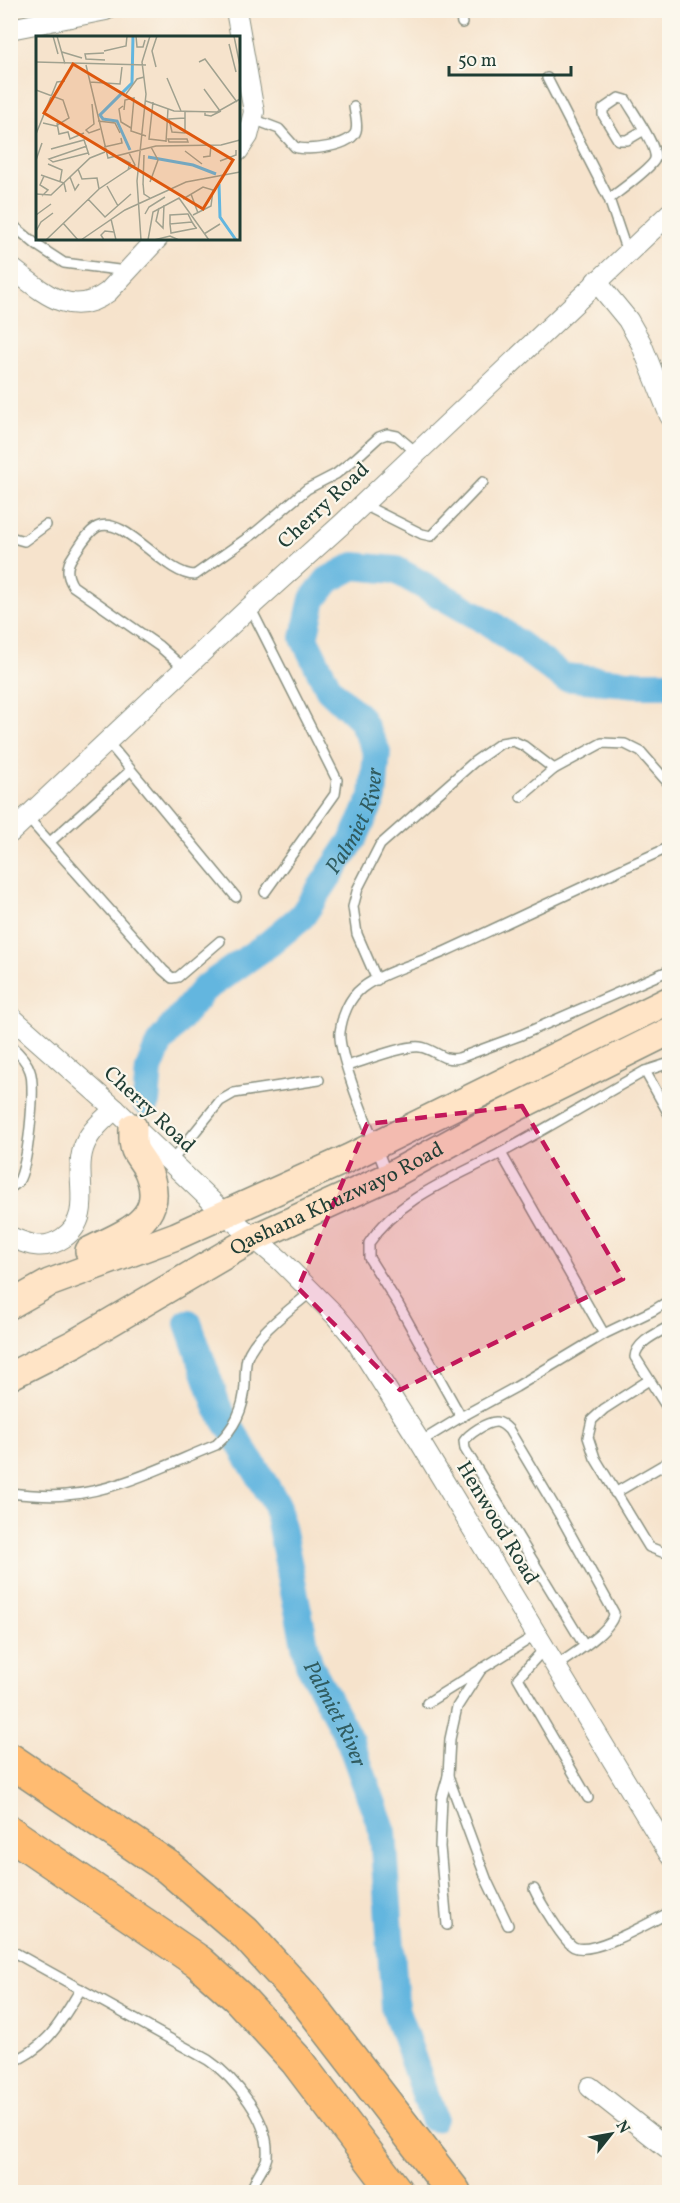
<svg xmlns="http://www.w3.org/2000/svg" width="680" height="2203" font-family="Vollkorn,serif">
<style>
.lines{fill:none;stroke-linecap:round;stroke-linejoin:round}
.river{stroke:#63b6df;stroke-width:28}
.lane-casing{stroke:#8a9080;stroke-width:12}
.street-casing{stroke:#8a9080;stroke-width:22}
.secondary-casing{stroke:#8a9080;stroke-width:30}
.highway-casing{stroke:#8a9080;stroke-width:36}
.lane{stroke:#fff;stroke-width:9}
.street{stroke:#fff;stroke-width:20}
.secondary{stroke:#ffe4c6;stroke-width:27}
.highway{stroke:#ffbb71;stroke-width:33}
.marked{fill:#c2185b;fill-opacity:0.2;stroke:#c2185b;stroke-width:4.5;stroke-dasharray:12 8;stroke-linejoin:round}
.labels{text-anchor:middle;dominant-baseline:central;stroke-width:4.5;stroke-linejoin:round;paint-order:stroke}
.street-label{font-size:21px;fill:#1f3d34;stroke:#fbf7ec}
.water-label{font-size:22px;font-style:italic;fill:#305b5f;stroke:#fbf7ec}
.inset-river{fill:none;stroke:#63b6df;stroke-width:3}
.inset-road{fill:none;stroke:#a0a18f;stroke-width:1.5}
.view{fill:#de580e;fill-opacity:0.15;stroke:#de580e;stroke-width:3}
.inset-edge{fill:none;stroke:#1f3d34;stroke-width:3}
</style>
<rect width="100%" height="100%" fill="#fbf7ec"/>
<filter id="ink" filterUnits="userSpaceOnUse"><feTurbulence type="fractalNoise" baseFrequency=".0167" numOctaves="2"/><feDisplacementMap in="SourceGraphic" scale="12" xChannelSelector="R" yChannelSelector="G"/><feConvolveMatrix kernelMatrix="1 2 1 2 8 2 1 2 1" color-interpolation-filters="sRGB"/></filter>
<filter id="wash" filterUnits="userSpaceOnUse"><feTurbulence type="fractalNoise" baseFrequency=".008" numOctaves="4" result="noise"/><feDisplacementMap in="SourceGraphic" scale="24" xChannelSelector="R" yChannelSelector="G"/><feGaussianBlur stdDeviation="1.35" result="paint"/><feColorMatrix in="noise" values="0 0 0 0 0 0 0 0 0 0 0 0 0 0 0 0 0 1.4 0 .05"/><feComposite in="paint" operator="in"/></filter>
<g filter="url(#wash)">
<rect width="100%" height="100%" fill="#f6e3cc"/>
<g class="lines">
<g class="river">
<path id="s1" d="M146 1102 149 1069 160 1042 204 989 270 943 302 916 354 838 373 797 377 752 360 718 329 689 304 638 313 599 328 580 354 566 396 570 490 623 563 677 638 684H670"/>
<path id="s2" d="M188 1323 218 1408 276 1503 309 1664 350 1741 383 1832 395 2008 433 2118"/>
</g>
</g>
</g>
<g filter="url(#ink)">
<g class="lines">
<g class="lane-casing">
<g id="lane">
<path d="M459 10 462 23"/>
<path d="M547 78 609 199 627 252"/>
<path d="M253 119 279 129 295 147C307 152 352 146 356 131 358 124 355 114 354 107"/>
<path d="M609 199C617 193 653 167 655 159 658 147 632 111 626 100L619 98 603 109V115L618 140H627L644 130"/>
<path d="M10 223 38 246 64 263 126 271"/>
<path d="M362 504 422 534 431 536 483 482"/>
<path d="M10 537 24 541 46 525"/>
<path d="M250 607 337 780 335 794 265 892"/>
<path d="M185 669 159 646 73 586C66 575 66 566 73 556 80 546 87 533 97 527 125 514 164 575 195 575L256 532 307 489 336 474 356 458 379 437 387 434 397 436 416 452"/>
<path d="M107 741 236 897"/>
<path d="M521 797 554 769 602 743 625 744 641 752 670 785"/>
<path d="M27 817 163 970 172 978 178 977 220 941"/>
<path d="M50 842 130 771"/>
<path d="M377 980 357 934 353 907 358 888 380 845 474 762 501 743 513 741 524 746 554 769"/>
<path d="M10 1045C18 1052 27 1061 30 1071 36 1087 28 1168 18 1182 16 1184 13 1186 10 1188"/>
<path d="M347 1066C364 1061 404 1045 420 1047 435 1049 442 1062 459 1058L521 1035 670 970"/>
<path d="M645 1071 670 1116"/>
<path d="M501 1153 604 1334"/>
<path d="M170 1163 220 1101 234 1093 319 1080"/>
<path d="M387 1175C377 1147 337 1056 340 1032 342 1016 349 998 362 988 384 971 420 963 446 951 520 917 594 881 670 847"/>
<path d="M670 1326C658 1333 636 1342 635 1357L670 1412"/>
<path d="M649 1380 604 1409 592 1420 588 1437 595 1458 649 1547 662 1552 670 1551"/>
<path d="M461 1417 398 1304 369 1258V1243C400 1197 454 1178 501 1153 549 1127 597 1098 645 1071L670 1063"/>
<path d="M420 1442 461 1417 516 1387 604 1334 654 1310 670 1300"/>
<path d="M10 1493C29 1495 48 1497 66 1495 118 1491 168 1464 216 1445 234 1429 244 1410 245 1385 245 1377 245 1366 247 1358 255 1334 292 1308 311 1292"/>
<path d="M615 1493 670 1461"/>
<path d="M544 1649 518 1678 588 1798"/>
<path d="M555 1667C569 1656 613 1631 614 1613L562 1519 509 1430C505 1426 501 1422 496 1422 486 1422 469 1434 464 1441L465 1449 584 1645"/>
<path d="M427 1703 536 1635"/>
<path d="M448 1776 487 1881 508 1925"/>
<path d="M534 1889C539 1900 564 1942 574 1947 593 1956 652 1921 670 1912"/>
<path d="M447 1925 440 1847 442 1797 448 1776 450 1739 457 1707 482 1668"/>
<path d="M10 1950 208 2060C235 2078 270 2121 267 2156 267 2162 260 2171 257 2177 255 2182 253 2188 248 2192"/>
<path d="M10 2063C49 2047 60 2022 81 1989"/>
</g>
</g>
<g class="street-casing">
<g id="street">
<path d="M236 10 254 112 248 136 238 151"/>
<path d="M10 29 106 10"/>
<path d="M10 267C41 290 70 321 108 292L158 238"/>
<path d="M596 281 628 320 641 343 670 416"/>
<path d="M10 833 250 607 341 525 670 213"/>
<path d="M10 1016 115 1109 224 1213 280 1260 335 1315 354 1338 420 1442 670 1855"/>
<path d="M10 1237C29 1245 44 1251 63 1238 97 1215 71 1175 85 1144 91 1130 104 1119 115 1109"/>
<path d="M590 2087 670 2150"/>
</g>
</g>
<g class="secondary-casing">
<g id="secondary">
<path d="M89 1251C122 1234 167 1221 149 1174 146 1165 139 1158 135 1150 132 1143 133 1134 133 1127"/>
<path d="M10 1305 49 1283 176 1236 349 1158 670 1000"/>
<path id="s3" d="M10 1376 75 1343 254 1238 388 1177 505 1113 670 1031"/>
</g>
</g>
<g class="highway-casing">
<g id="highway">
<path d="M10 1760 168 1867 245 1933 305 1999 454 2192"/>
<path d="M10 1833 199 1962 239 1998 296 2060 396 2192"/>
</g>
</g>
<use href="#lane" class="lane"/>
<use href="#street" class="street"/>
<use href="#secondary" class="secondary"/>
<use href="#highway" class="highway"/>
</g>
</g>
<path class="marked" d="M522 1106 623 1279 400 1390 298 1288 367 1124Z"/>
<g class="labels">
<g class="street-label">
<text transform="translate(324 506) rotate(-43)">Cherry Road</text>
<text transform="translate(149 1110) rotate(43)">Cherry Road</text>
<text stroke="none"><textPath href="#s3" startOffset="372">Qashana Khuzwayo Road</textPath></text>
<text transform="translate(497 1523) rotate(59)">Henwood Road</text>
</g>
<g class="water-label">
<text stroke="none"><textPath href="#s1" startOffset="364">Palmiet River</textPath></text>
<text stroke="none"><textPath href="#s2" startOffset="422">Palmiet River</textPath></text>
</g>
</g>
<g transform="translate(36 36)">
<rect width="204" height="204" fill="#f6e3cc"/>
<path class="inset-river" d="M94 114 81 85 67 83 64 79 96 47 97 0M112 121 157 129 180 138M183 148 184 181 200 204"/>
<path class="inset-road" d="M17 0 22 18M21 0 29 28M100 0 101 11H107L109 4M198 0 204 30M193 8 200 36M68 15 90 10 91 0M26 16 46 22M68 17 49 18 50 23 69 24M0 26 110 29M163 26 169 23 201 66M50 29 72 122 120 110 185 109 204 104M120 31 116 15 121 0M131 42 145 75M54 46 84 48 86 31M168 53 184 75M0 54 27 64 33 82 20 90 7 87M90 58 101 43 108 41M110 65 138 75 181 76 204 63M117 66 113 103 130 105M56 68 58 88 50 94 53 97 64 93M87 70 83 73 85 86 95 92M88 74 89 64 98 62 95 95 110 100M169 76V79L175 80 185 75M149 82 133 83 136 96 149 97V75M62 85 79 87 84 97M21 87 23 98 32 96 34 103 48 97M0 98 21 46 29 45M132 103H151L152 106H133ZM130 106 132 73M51 110 13 123 17 126 52 117M68 111 86 107 85 102M15 113 48 104 53 119M149 115 166 128M167 121 174 120 175 109M84 122 94 127 92 134M0 124 6 107M184 125 200 119V114M12 128 26 134 24 146M42 133 46 143 61 142 63 153M5 139 28 147 30 156M34 141 39 154 43 148M114 146 122 124 115 111M107 147 108 158 114 162M107 149 108 119M71 150 82 170M0 158 15 159 54 122 69 116M155 158 162 177M6 160 12 154 4 149 8 140M52 163 69 181 95 158M147 163 167 151 177 154 175 170 157 179M123 172 120 185 127 192 128 169M109 178 113 171 129 161M0 179 15 168M75 183 80 204M156 186 134 188V179L151 178H152L156 186 160 192M27 187 42 204M134 188 135 197 161 192M0 195 5 186 17 177M168 198 184 188M10 204 63 153 99 129 93 117M45 204 89 174 150 146 204 136M68 204 65 199 69 195 78 196M105 204 101 145 110 58 106 26 114 0M112 204 117 176 143 162 173 204M118 204 134 200 143 204"/>
<path class="view" d="M37 28 197 124 167 173 8 77Z"/>
<rect width="204" height="204" class="inset-edge"/>
</g>
<rect width="680" height="2203" fill="none" stroke="#fbf7ec" stroke-width="36"/>
<g transform="translate(611 2134) rotate(59)" stroke="#fbf7ec" stroke-width="4.5" paint-order="stroke">
<path d="M0-4.5L10 22L0 15L-10 22Z" fill="#1f3d34"/>
<text y="-9" font-size="16" font-weight="bold" text-anchor="middle" fill="#1f3d34">N</text>
</g>
<path d="M449 66v9h122v-9" fill="none" stroke="#1f3d34" stroke-width="3"/>
<text x="458" y="66" font-size="18" fill="#1f3d34" stroke="#fbf7ec" stroke-width="4.5" paint-order="stroke">50 m</text>
</svg>
